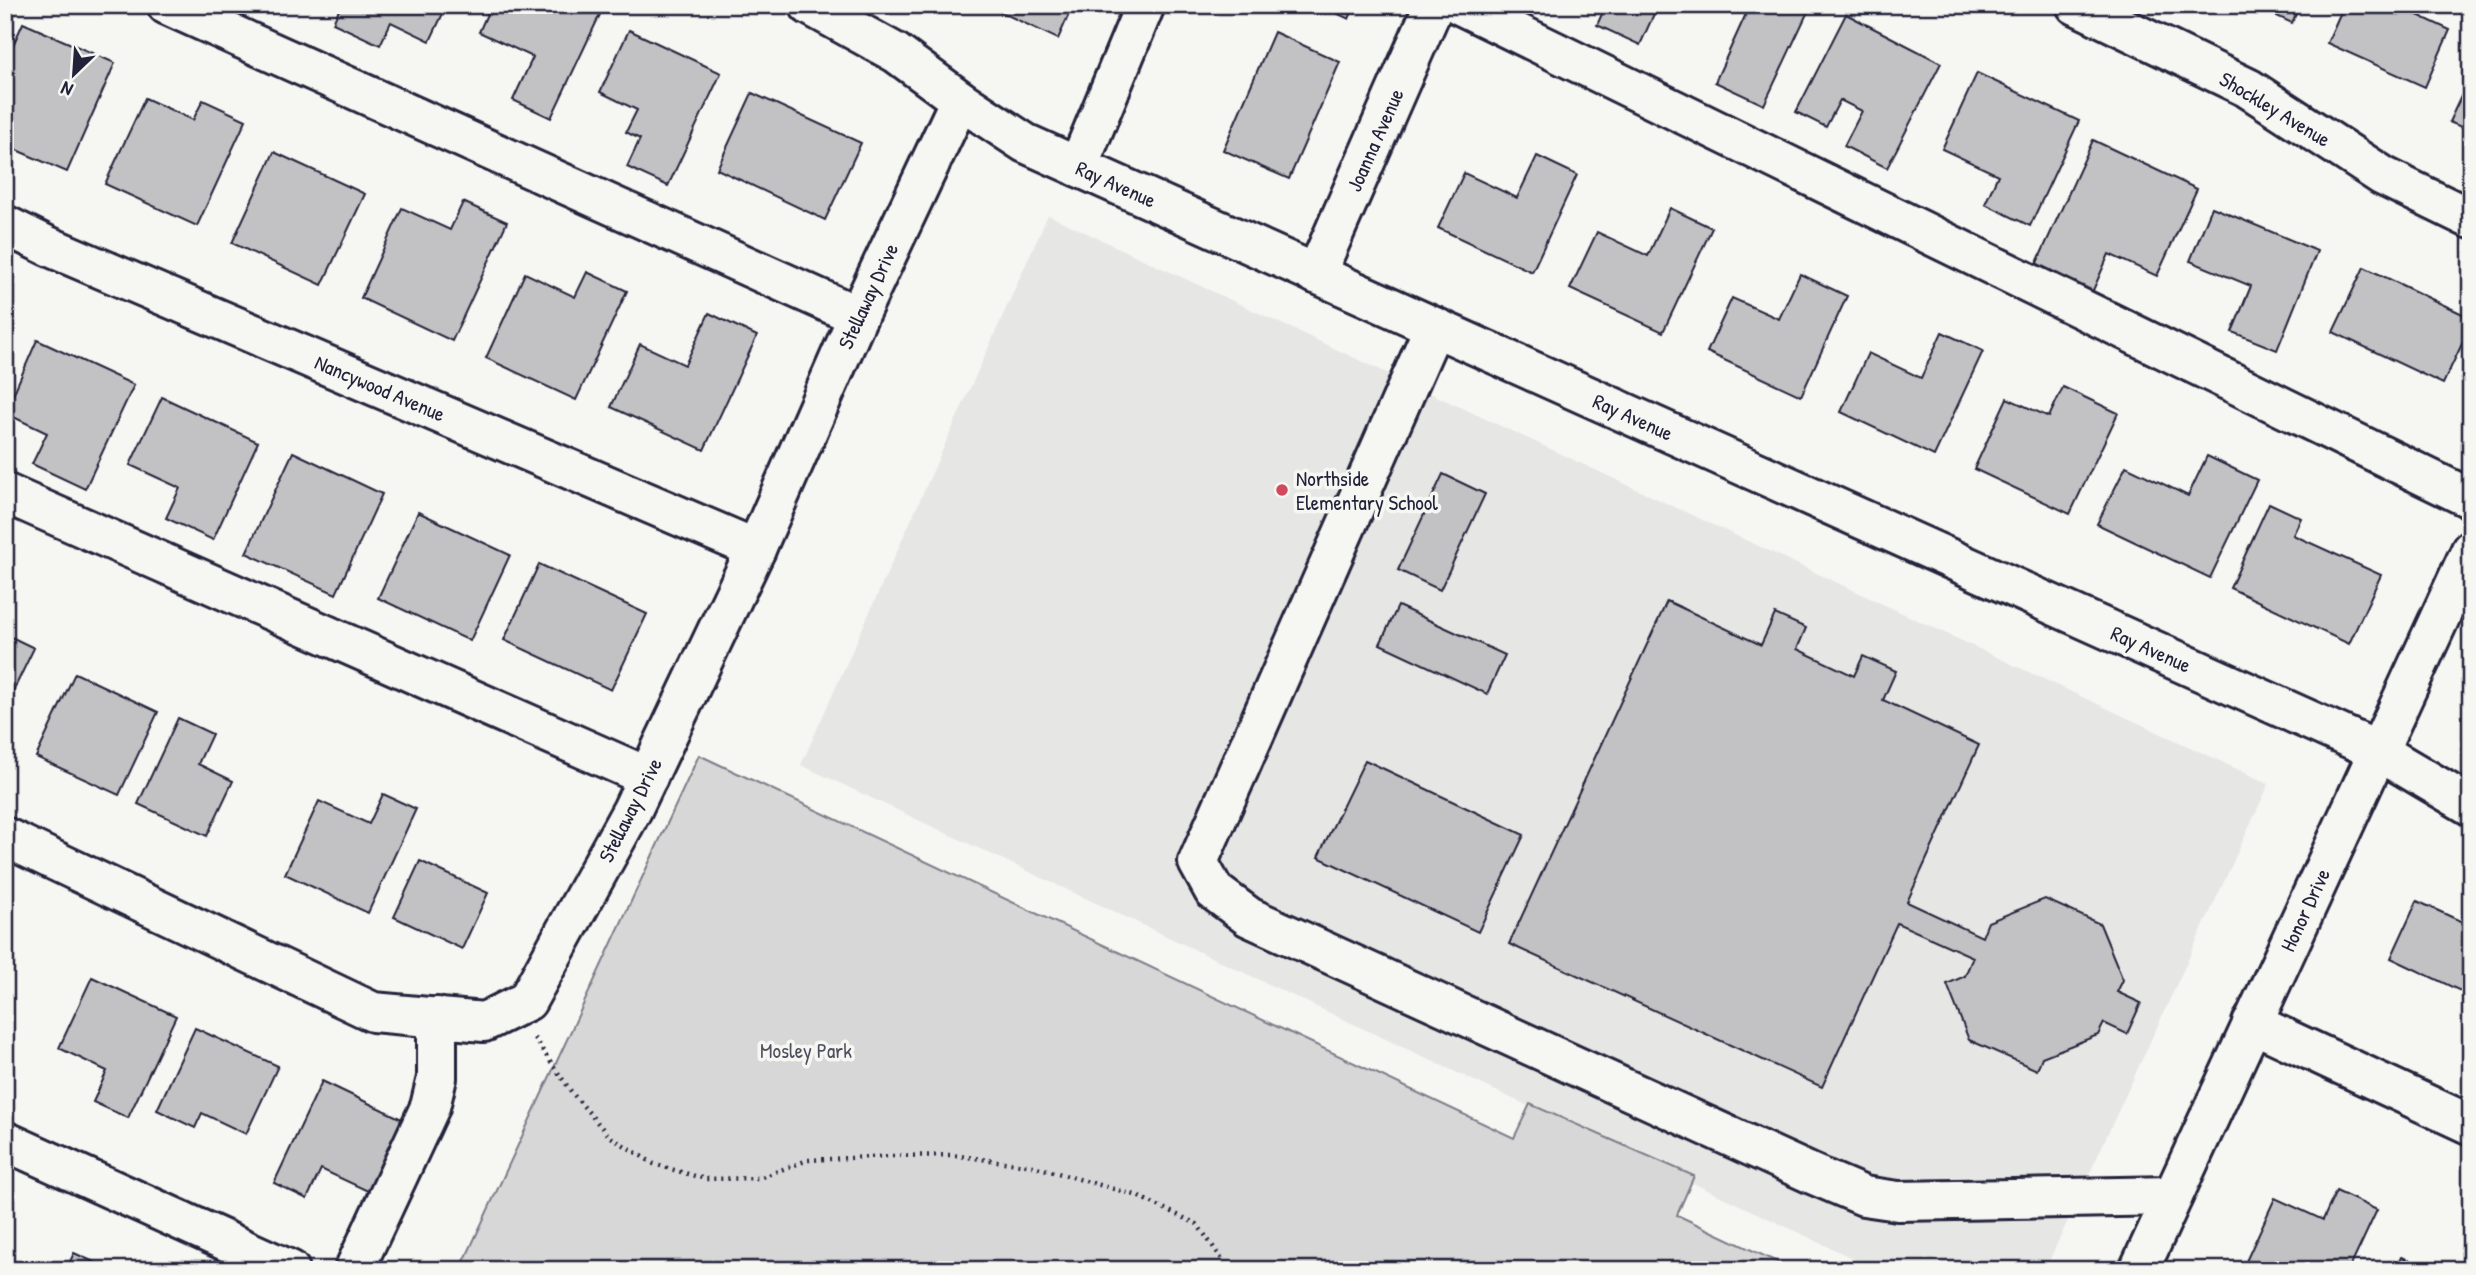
<svg xmlns="http://www.w3.org/2000/svg" width="2476" height="1275" font-family="'Patrick Hand',sans-serif">
<style>
.built{fill:#e6e6e4}
.green{fill:#d7d7d7;stroke:#7c7c89;stroke-width:2}
.building{fill:#c2c2c4;stroke:#22223b;stroke-width:2}
.lines{fill:none;stroke-linecap:round;stroke-linejoin:round}
.minor-casing{stroke:#22223b;stroke-width:44}
.path{stroke:#22223b;stroke-width:4.5;stroke-dasharray:2 5;stroke-linecap:butt}
.minor{stroke:#f6f6f2;stroke-width:38}
.poi-dot{fill:#d1495b;stroke:#f6f6f2;stroke-width:2.5}
.labels{text-anchor:middle;dominant-baseline:central;stroke-width:7;stroke-linejoin:round;paint-order:stroke}
.street-label{font-size:21px;fill:#22223b;stroke:#f6f6f2}
.poi-label{font-size:21px;fill:#22223b;stroke:#f6f6f2;text-anchor:start}
.park-label{font-size:21px;fill:#4f4f62;stroke:#f6f6f2}
</style>
<rect width="100%" height="100%" fill="#f6f6f2"/>
<filter id="ink" filterUnits="userSpaceOnUse"><feTurbulence type="fractalNoise" baseFrequency=".0143" numOctaves="2"/><feDisplacementMap in="SourceGraphic" scale="14" xChannelSelector="R" yChannelSelector="G"/><feConvolveMatrix kernelMatrix="1 2 1 2 8 2 1 2 1" color-interpolation-filters="sRGB"/></filter>
<g filter="url(#ink)">
<path class="built" d="M1048 215 2269 784 2045 1270H1878L801 765Z"/>
<path class="green" d="M699 755 1514 1138 1530 1104 1694 1176 1677 1215 1794 1270H460Z"/>
<g class="building">
<path d="M341 5H447L430 41 391 22 380 45 333 23Z"/>
<path d="M491 5 604 6 551 118 513 100 533 57 479 32Z"/>
<path d="M986 5H1073L1058 39Z"/>
<path d="M1319 5H1355L1349 19Z"/>
<path d="M1606 5H1658L1640 45 1597 25Z"/>
<path d="M1750 5H1811L1764 105 1715 82Z"/>
<path d="M2253 5H2300L2292 23Z"/>
<path d="M2344 5H2396L2450 30 2425 87 2327 43Z"/>
<path d="M1846 14 1941 63 1887 168 1844 146 1862 111 1840 100 1826 127 1796 112Z"/>
<path d="M23 23 115 63 67 172 5 145V63Z"/>
<path d="M629 30 721 73 668 186 627 167 640 139 626 132 637 110 600 92Z"/>
<path d="M1274 32 1340 62 1289 179 1223 150Z"/>
<path d="M1977 73 2079 121 2030 226 1985 204 1998 175 1942 149Z"/>
<path d="M2471 75V131L2449 122Z"/>
<path d="M752 93 861 143 825 220 717 169Z"/>
<path d="M145 98 193 120 203 100 246 120 197 226 105 184Z"/>
<path d="M2093 140 2197 189 2157 276 2109 254 2087 304 2030 278Z"/>
<path d="M274 152 365 194 322 285 232 243Z"/>
<path d="M1537 156 1577 175 1532 272 1438 228 1464 173 1517 198Z"/>
<path d="M463 202 507 222 452 341 361 298 402 208 450 230Z"/>
<path d="M2212 207 2317 251 2277 350 2232 332 2251 286 2190 261Z"/>
<path d="M1670 208 1712 228 1663 332 1570 289 1597 232 1648 256Z"/>
<path d="M2364 267 2471 318V325L2443 384 2333 332Z"/>
<path d="M587 272 627 291 576 400 486 358 525 273 575 297Z"/>
<path d="M1800 274 1847 296 1801 396 1707 352 1732 298 1779 319Z"/>
<path d="M709 313 757 336 704 450 611 407 640 344 685 365Z"/>
<path d="M1942 332 1983 351 1934 456 1841 412 1868 353 1921 378Z"/>
<path d="M37 340 134 385 85 489 32 464 47 433 5 413Z"/>
<path d="M2063 387 2118 413 2070 514 1974 469 2007 398 2049 417Z"/>
<path d="M162 397 258 442 213 540 166 518 180 488 130 465Z"/>
<path d="M293 452 382 494 336 594 246 553Z"/>
<path d="M2207 456 2257 480 2210 578 2097 524 2126 466 2188 496Z"/>
<path d="M1443 474 1485 494 1440 590 1398 570Z"/>
<path d="M2269 503 2301 518 2293 535 2381 575 2349 644 2230 588Z"/>
<path d="M418 512 510 555 470 641 378 598Z"/>
<path d="M539 564 647 614 611 690 504 640Z"/>
<path d="M1667 601 1761 645 1775 614 1806 628 1797 649 1854 676 1863 656 1896 671 1883 700 1979 745 1907 902 1982 937 1988 922 2045 899 2100 924 2123 980 2117 992 2141 1003 2127 1034 2104 1023 2098 1035 2042 1057 2037 1070 1969 1040 1947 984 1965 976 1973 957 1897 923 1822 1087 1509 944Z"/>
<path d="M1398 606 1505 655 1487 694 1380 644Z"/>
<path d="M5 634 34 648 5 708Z"/>
<path d="M75 673 158 712 119 795 36 757Z"/>
<path d="M178 718 212 734 198 764 233 781 207 836 138 804Z"/>
<path d="M1365 760 1524 835 1478 932 1318 857Z"/>
<path d="M383 794 416 809 368 913 285 874 319 801 369 824Z"/>
<path d="M420 861 488 893 462 949 394 917Z"/>
<path d="M2417 901 2471 926V996L2391 958Z"/>
<path d="M92 977 176 1016 128 1118 93 1102 107 1071 59 1048Z"/>
<path d="M195 1028 278 1066 246 1134 202 1113 195 1128 157 1110Z"/>
<path d="M322 1081 406 1121 372 1193 321 1169 307 1199 274 1183Z"/>
<path d="M2336 1191 2377 1210 2349 1270H2242L2275 1198 2323 1220Z"/>
<path d="M2471 1245V1270H2460Z"/>
<path d="M74 1253 107 1268V1270H66Z"/>
<path d="M2402 1257 2430 1270H2396Z"/>
</g>
<g class="lines">
<g class="minor-casing">
<g id="minor">
<path d="M167 5 858 316"/>
<path d="M809 5 896 53 960 100 1025 143 2378 751 2471 806"/>
<path d="M1460 5 2471 499"/>
<path d="M2076 5 2248 88 2383 176 2471 219"/>
<path d="M1078 167 1145 5"/>
<path d="M5 225 48 246 756 549"/>
<path d="M1316 274 1434 5"/>
<path d="M1434 327 1198 862 1214 891 1249 917 1812 1174 1864 1196 1898 1201 2173 1196"/>
<path d="M5 493 648 777"/>
<path d="M5 837 373 1012 484 1022 527 1001 632 810 756 549 858 316 960 100"/>
<path d="M2252 1023 2471 1125"/>
<path d="M5 1141 290 1270"/>
<path d="M354 1270 430 1107 437 1078V1017"/>
<path d="M2139 1270 2471 550"/>
</g>
</g>
<path class="path" d="M534 1038 573 1094 608 1135 654 1164 705 1179 759 1178 808 1160 891 1156 952 1155 1033 1166 1135 1195 1197 1224 1224 1262 1227 1270"/>
<use href="#minor" class="minor"/>
</g>
</g>
<circle class="poi-dot" cx="1282" cy="490" r="7"/>
<g class="labels">
<g class="street-label">
<text transform="translate(2275 109) rotate(31)">Shockley Avenue</text>
<text transform="translate(1375 140) rotate(-66)">Joanna Avenue</text>
<text transform="translate(1116 184) rotate(24)">Ray Avenue</text>
<text transform="translate(868 296) rotate(-65)">Stellaway Drive</text>
<text transform="translate(380 388) rotate(23)">Nancywood Avenue</text>
<text transform="translate(1633 417) rotate(24)">Ray Avenue</text>
<text transform="translate(2151 649) rotate(24)">Ray Avenue</text>
<text transform="translate(630 810) rotate(-63)">Stellaway Drive</text>
<text transform="translate(2305 910) rotate(-65)">Honor Drive</text>
</g>
<g class="poi-label">
<text x="1296" y="478">Northside<tspan x="1296" dy="24">Elementary School</tspan></text>
</g>
<g class="park-label">
<text x="806" y="1050">Mosley Park</text>
</g>
</g>
<rect width="2476" height="1275" fill="none" stroke="#f6f6f2" stroke-width="28"/>
<rect x="14" y="14" width="2448" height="1247" fill="none" stroke="#22223b" stroke-width="2.5" filter="url(#ink)"/>
<g transform="translate(74 74) rotate(205)" stroke="#f6f6f2" stroke-width="5" paint-order="stroke">
<path d="M0-5L12 26L0 18L-12 26Z" fill="#22223b"/>
<text y="-10" font-size="19" font-weight="bold" text-anchor="middle" fill="#22223b">N</text>
</g>
</svg>
